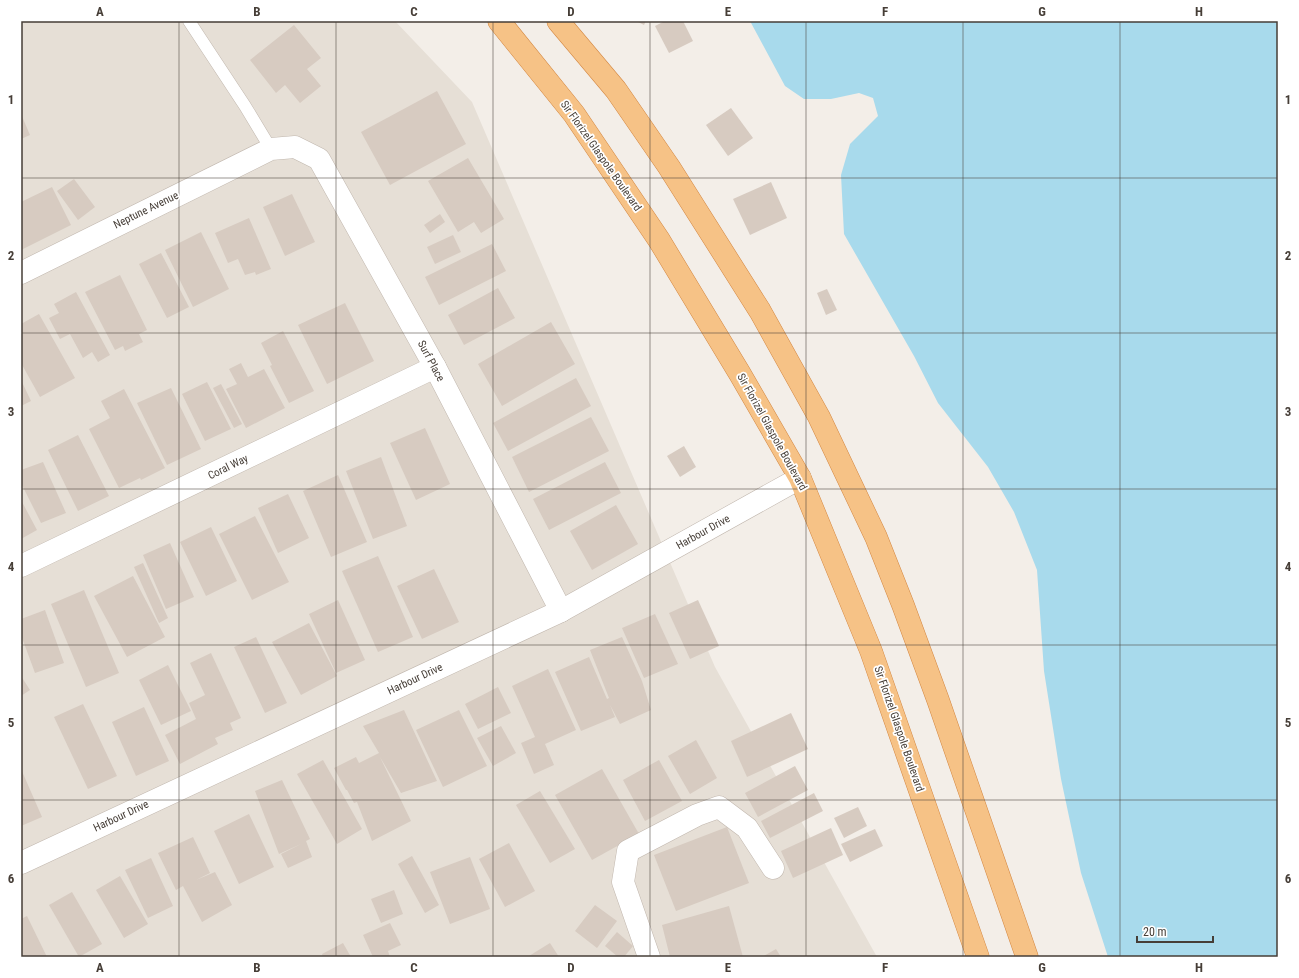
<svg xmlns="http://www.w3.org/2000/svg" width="1299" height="978" font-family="'Roboto Condensed',sans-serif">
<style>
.residential{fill:#e6dfd6}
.water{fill:#a8daec}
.building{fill:#d7cbc1}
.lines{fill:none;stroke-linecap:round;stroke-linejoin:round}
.service-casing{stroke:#c1b7ae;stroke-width:13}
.minor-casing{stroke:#c1b7ae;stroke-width:23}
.trunk-casing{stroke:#d38742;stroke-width:23}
.service{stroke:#fff;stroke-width:12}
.minor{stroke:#fff;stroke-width:22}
.trunk{stroke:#f6c286;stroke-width:22}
.grid{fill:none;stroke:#463e37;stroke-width:1;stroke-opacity:0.55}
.labels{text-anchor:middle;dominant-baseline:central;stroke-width:3.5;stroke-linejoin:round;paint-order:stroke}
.street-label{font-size:11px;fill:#463e37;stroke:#fff}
.neatline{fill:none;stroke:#463e37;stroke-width:1.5}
.grid-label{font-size:13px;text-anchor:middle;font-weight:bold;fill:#463e37}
</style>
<rect width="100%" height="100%" fill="#f3eee8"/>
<path class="residential" d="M21 21H395L472 102 715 667 877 957H21Z"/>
<path class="water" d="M750 21H1278V957H1108L1081 873 1061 779 1044 671 1037 570 1014 512 988 467 938 403 914 356 844 234 841 175 850 144 878 116 873 98 859 93 831 99H804L785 86Z"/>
<g class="building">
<path d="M636 21H646L644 25Z"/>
<path d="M665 21H683L693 41 669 53 655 26Z"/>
<path d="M294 25 321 58 307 69 321 86 300 103 285 85 276 93 250 60Z"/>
<path d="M437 91 466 144 390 185 361 132Z"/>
<path d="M731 108 753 138 728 156 706 125Z"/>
<path d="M21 114 30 135 21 139Z"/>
<path d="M468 158 504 219 481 233 474 222 458 232 428 181Z"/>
<path d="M74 179 95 207 78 220 57 191Z"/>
<path d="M771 182 787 218 750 235 733 199Z"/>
<path d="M52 187 71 225 21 250V202Z"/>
<path d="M292 194 315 242 285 256 263 207Z"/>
<path d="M440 214 445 222 430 233 424 225Z"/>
<path d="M249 218 271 269 256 275 255 272 245 275 238 259 228 263 215 233Z"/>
<path d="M201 232 229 289 193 307 165 250Z"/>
<path d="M453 235 461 252 435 264 427 247Z"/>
<path d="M492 244 506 271 439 305 425 277Z"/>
<path d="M161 253 189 307 167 318 139 264Z"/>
<path d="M120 275 147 330 139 334 143 342 125 351 123 346 115 350 85 292Z"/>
<path d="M498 288 515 318 464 345 448 315Z"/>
<path d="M827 289 837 310 826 315 817 293Z"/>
<path d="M76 292 110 355 98 362 92 352 83 358 70 334 60 339 49 318 59 313 54 304Z"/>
<path d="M345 303 374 361 327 384 298 325Z"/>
<path d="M39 314 75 378 40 397 21 363V324Z"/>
<path d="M551 322 575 364 502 406 478 364Z"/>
<path d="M283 331 314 391 289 403 270 366 272 365 261 343Z"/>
<path d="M241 363 248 377 264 369 285 408 246 428 226 389 237 384 229 369Z"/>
<path d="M576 378 591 406 508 451 493 423Z"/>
<path d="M21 380 31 401 21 406Z"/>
<path d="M207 382 231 429 205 441 182 394Z"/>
<path d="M221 384 242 424 234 428 213 388Z"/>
<path d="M171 388 201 449 167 465 137 403Z"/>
<path d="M124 389 165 468 141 480 140 478 119 488 89 429 110 418 101 401Z"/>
<path d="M591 417 609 451 529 492 512 457Z"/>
<path d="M425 428 450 484 416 500 390 443Z"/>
<path d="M78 435 109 496 78 511 48 450Z"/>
<path d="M684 446 696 467 680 477 667 456Z"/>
<path d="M381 457 407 526 373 539 346 471Z"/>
<path d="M43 462 66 513 41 523 21 483V470Z"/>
<path d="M605 462 621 493 549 530 533 499Z"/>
<path d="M338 475 367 542 331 557 303 491Z"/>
<path d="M288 494 309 538 278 553 258 508Z"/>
<path d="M21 500 37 530 21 539Z"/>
<path d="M616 505 638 544 592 570 570 531Z"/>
<path d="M255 516 289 582 252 600 219 534Z"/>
<path d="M211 527 237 581 206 596 180 542Z"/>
<path d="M170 543 194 597 166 609 143 555Z"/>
<path d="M378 556 413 637 378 652 342 571Z"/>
<path d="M143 563 168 618 159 623 134 567Z"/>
<path d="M434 569 459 622 422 639 397 586Z"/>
<path d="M133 576 165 637 127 657 94 596Z"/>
<path d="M84 590 119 673 86 687 51 604Z"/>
<path d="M338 600 365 660 336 673 309 614Z"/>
<path d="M698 600 719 646 690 659 669 613Z"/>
<path d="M45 610 64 663 35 673 21 635V619Z"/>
<path d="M655 614 678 664 644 678 622 628Z"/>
<path d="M309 623 337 676 301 695 272 642Z"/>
<path d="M256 637 287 703 265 713 234 647Z"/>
<path d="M622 637 642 681 651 710 620 724 610 705 615 717 581 731 555 672 589 657 607 699 609 698 590 650Z"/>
<path d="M211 653 241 718 230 723 233 730 215 738 218 744 180 764 165 735 196 719 189 703 205 695 190 663Z"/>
<path d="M168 665 191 711 161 725 139 680Z"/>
<path d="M548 669 576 730 545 744 554 765 534 774 521 743 535 737 512 686Z"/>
<path d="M21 676 30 690 21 696Z"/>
<path d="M498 687 511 713 478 729 465 704Z"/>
<path d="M83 704 117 776 88 789 54 717Z"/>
<path d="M144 707 169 761 136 776 112 722Z"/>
<path d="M404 710 437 781 401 793 380 757 411 821 372 841 357 802 354 803 347 790H346L334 768 356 757 359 763 379 753 363 726Z"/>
<path d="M459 710 487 766 443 787 416 730Z"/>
<path d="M791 713 808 749 747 777 731 741Z"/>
<path d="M501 726 516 753 493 766 477 738Z"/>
<path d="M696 740 717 778 690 794 668 756Z"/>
<path d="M323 760 362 829 337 844 297 774Z"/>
<path d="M659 760 682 801 645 821 623 780Z"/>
<path d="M795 766 808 790 758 817 745 793Z"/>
<path d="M21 769 42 817 21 826Z"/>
<path d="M602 769 639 834 592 860 555 795Z"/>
<path d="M282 780 310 839 306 841 312 857 288 868 281 854 301 844 279 854 255 791Z"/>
<path d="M540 791 575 849 550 863 516 805Z"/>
<path d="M814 793 823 811 770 838 761 821Z"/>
<path d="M858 807 867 826 844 838 834 818Z"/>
<path d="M249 814 274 867 239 884 214 831Z"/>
<path d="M727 827 749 883 676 911 654 855Z"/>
<path d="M831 828 843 855 793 878 781 851Z"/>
<path d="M875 829 883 846 850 862 841 844Z"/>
<path d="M193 837 210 873 196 880 215 872 232 905 202 922 183 886 176 890 158 853Z"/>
<path d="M509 843 535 891 505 907 479 859Z"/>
<path d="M412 856 439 905 425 913 398 864Z"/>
<path d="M470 857 490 909 450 924 430 872Z"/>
<path d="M151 858 173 906 148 918 125 870Z"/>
<path d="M120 876 148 924 124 938 96 890Z"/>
<path d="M394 890 403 914 381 923 371 899Z"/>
<path d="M72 892 102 944 79 957 49 905Z"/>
<path d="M595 905 617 921 597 948 575 931Z"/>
<path d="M729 906 743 957H670L662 925Z"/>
<path d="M27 916 47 957H21V919Z"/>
<path d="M390 923 401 945 388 951 390 957H373L363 935Z"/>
<path d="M617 932 633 946 624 957H618L605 946Z"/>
<path d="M343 943 351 957H323L322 954Z"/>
<path d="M550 943 559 957H530L529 956Z"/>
<path d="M776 949 781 957H762Z"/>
</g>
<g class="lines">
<g class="service-casing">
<path id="service" d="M189 21 245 106 271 149"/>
</g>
<g class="minor-casing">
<g id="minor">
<path d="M21 273 271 149 295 147 319 159 435 367 561 611"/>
<path d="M21 566 435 367"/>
<path d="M21 863 561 611 800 478"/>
<path d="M649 957 623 882 628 851 697 815 719 807 747 828 773 868"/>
</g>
</g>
<g class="trunk-casing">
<g id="trunk">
<path d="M499 21 574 114 659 240 740 374 800 478 871 651 978 957"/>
<path d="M558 21 616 90 669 167 760 311 819 417 876 537 903 605 938 700 1027 957"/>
</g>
</g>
<use href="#service" class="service"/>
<use href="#minor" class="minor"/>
<use href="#trunk" class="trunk"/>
</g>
<path class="grid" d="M179 21V957M336 21V957M493 21V957M650 21V957M806 21V957M963 21V957M1120 21V957M21 178H1278M21 333H1278M21 489H1278M21 645H1278M21 800H1278"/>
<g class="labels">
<g class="street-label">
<text transform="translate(601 156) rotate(55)">Sir Florizel Glaspole Boulevard</text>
<text transform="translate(146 210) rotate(-26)">Neptune Avenue</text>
<text transform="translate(431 361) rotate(62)">Surf Place</text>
<text transform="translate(772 432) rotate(61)">Sir Florizel Glaspole Boulevard</text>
<text transform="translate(228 467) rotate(-26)">Coral Way</text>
<text transform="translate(703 532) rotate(-29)">Harbour Drive</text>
<text transform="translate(415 679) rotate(-25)">Harbour Drive</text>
<text transform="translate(899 729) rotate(71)">Sir Florizel Glaspole Boulevard</text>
<text transform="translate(121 816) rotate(-25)">Harbour Drive</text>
</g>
</g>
<rect width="1299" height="978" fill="none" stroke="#ffffff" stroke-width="44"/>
<path d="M1137 936v6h76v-6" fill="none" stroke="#463e37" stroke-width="2"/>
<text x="1143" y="936" font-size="12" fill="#463e37" stroke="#ffffff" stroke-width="3" paint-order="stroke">20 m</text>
<rect x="22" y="22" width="1255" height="934" class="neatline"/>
<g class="grid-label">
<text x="100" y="16">A</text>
<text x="257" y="16">B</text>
<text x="414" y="16">C</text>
<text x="571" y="16">D</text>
<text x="728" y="16">E</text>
<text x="885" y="16">F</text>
<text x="1042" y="16">G</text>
<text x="1199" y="16">H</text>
<text x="11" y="104">1</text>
<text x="1288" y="104">1</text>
<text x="11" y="260">2</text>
<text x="1288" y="260">2</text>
<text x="11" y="416">3</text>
<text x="1288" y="416">3</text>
<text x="11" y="571">4</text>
<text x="1288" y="571">4</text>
<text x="11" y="727">5</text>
<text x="1288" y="727">5</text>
<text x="11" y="883">6</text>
<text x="1288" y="883">6</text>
<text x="100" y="972">A</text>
<text x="257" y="972">B</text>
<text x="414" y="972">C</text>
<text x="571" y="972">D</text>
<text x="728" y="972">E</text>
<text x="885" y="972">F</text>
<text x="1042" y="972">G</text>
<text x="1199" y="972">H</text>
</g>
</svg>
